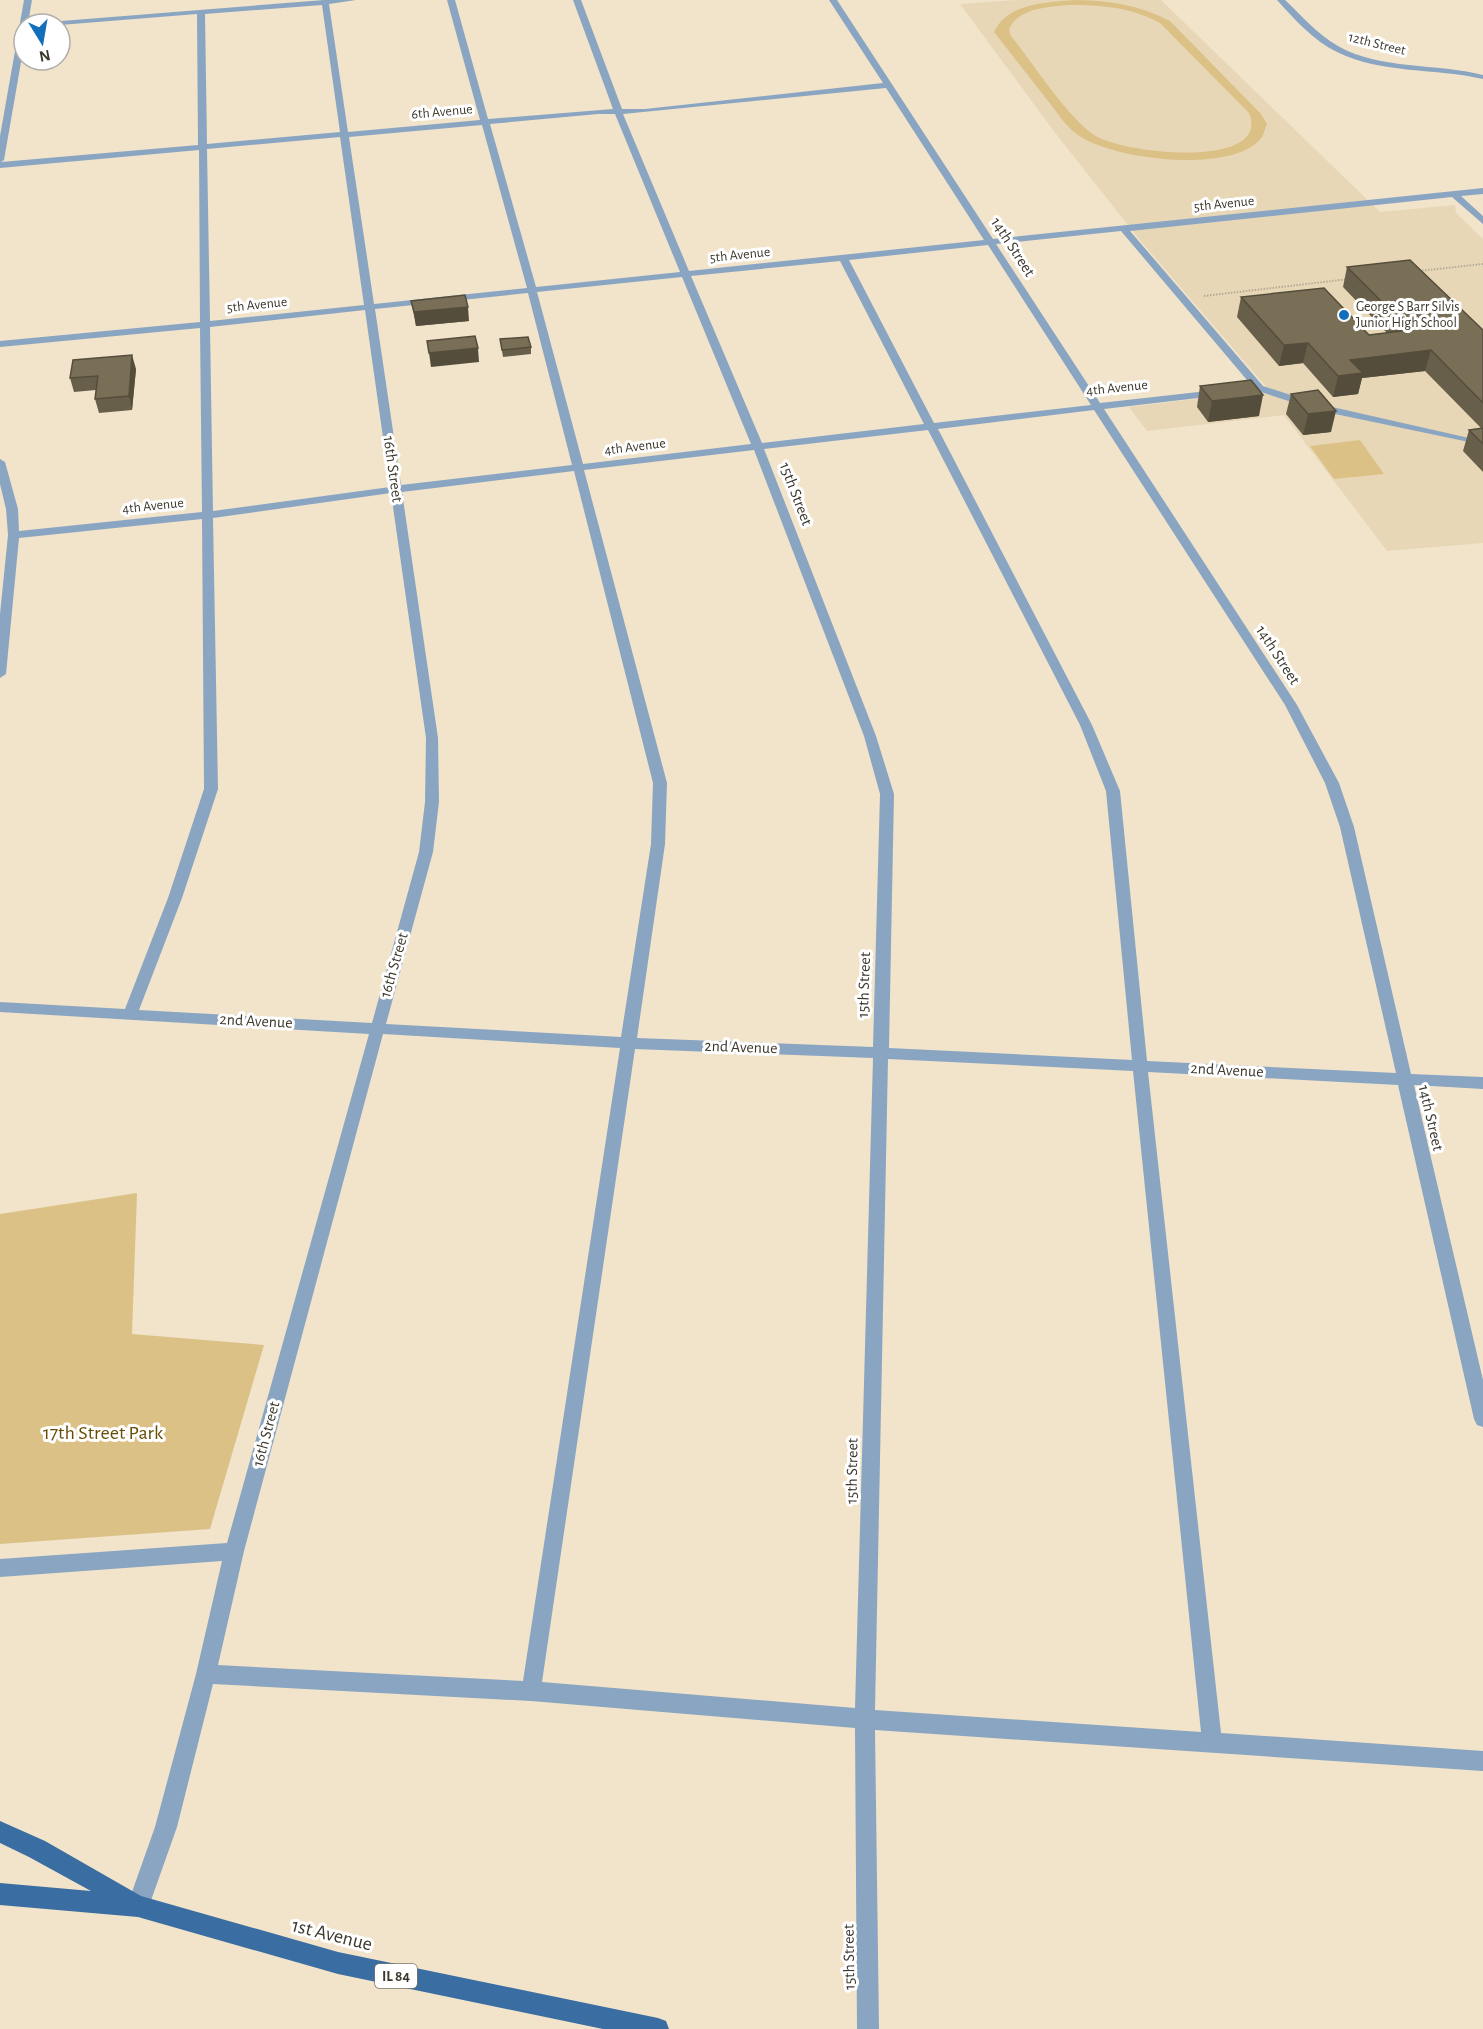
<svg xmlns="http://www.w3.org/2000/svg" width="1483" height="2029" font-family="'Alegreya Sans',sans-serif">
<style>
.built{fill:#e7d7b6}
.green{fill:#dcc187;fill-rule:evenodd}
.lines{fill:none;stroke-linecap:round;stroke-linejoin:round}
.path{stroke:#b5aa95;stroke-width:2;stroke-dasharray:1.5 1.5;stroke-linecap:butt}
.minor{fill:#8aa5c2;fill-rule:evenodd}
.major{fill:#3a6da1;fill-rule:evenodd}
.wall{fill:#685f4a}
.shaded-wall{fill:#554d3c}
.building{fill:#796e56;stroke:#554d3c;stroke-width:1.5}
.poi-dot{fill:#136fbc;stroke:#fff;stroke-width:2}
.labels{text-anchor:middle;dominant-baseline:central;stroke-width:6;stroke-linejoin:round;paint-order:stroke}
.far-street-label{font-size:14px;fill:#3d382d;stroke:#fff}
.far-poi-label{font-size:14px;fill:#3d382d;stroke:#fff;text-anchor:start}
.shield{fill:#fff;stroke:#77746c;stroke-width:1.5}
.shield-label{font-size:15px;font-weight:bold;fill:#3d382d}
.street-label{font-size:16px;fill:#3d382d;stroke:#fff}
.near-park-label{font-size:20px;fill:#684d04;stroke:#fff}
.near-street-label{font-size:20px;fill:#3d382d;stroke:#fff}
</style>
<rect width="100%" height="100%" fill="#f1e4ca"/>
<path class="built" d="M1016 0H1161L1380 212 1455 205 1456 213 1483 239V543L1387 551 1284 415 1147 431 1129 407 1269 390 1139 239 1056 134 960 4Z"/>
<g class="green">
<path d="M1073 0C1107 0 1140 5 1170 21L1261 114 1267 124C1265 128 1264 134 1262 137 1235 175 1112 160 1078 135 1066 127 1057 112 1048 101 1030 78 1012 55 994 32 1008 3 1044 3 1073 0ZM1069 5C1101 5 1131 7 1160 23L1249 113C1272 170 1122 154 1094 135 1067 117 1032 62 1011 36L1009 29C1019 8 1047 7 1069 5Z"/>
<path d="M1360 440 1384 474 1334 479 1310 446Z"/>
<path d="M137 1193 132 1334 264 1345 210 1529 0 1544V1214Z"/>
</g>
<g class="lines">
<g class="path">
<path d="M1419 271 1483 264"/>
<path d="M1204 296 1349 279"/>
</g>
<g class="minor">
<path d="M24 0H32L28 24H24V45L4 160 1 162 198 145 197 14 60 25 45 24 49 22 324 0H356L329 4 348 132 480 120 447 0H455L488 119 613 109 573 0H581L622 109H645L883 83 829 0H837L993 239 1483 188V194L1461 196 1483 216V224L1452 197 1130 231 1263 386 1319 404 1469 438V442L1316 410 1258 391 1104 409 1297 705 1339 783 1354 827 1411 1074 1483 1077V1089L1414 1085 1483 1380V1427L1477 1425 1474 1419 1398 1085 1148 1072 1221 1733 1483 1751V1771L875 1730 879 2029H857L855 1728 531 1701 213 1684 177 1827 149 1906 146 1914 138 1917 130 1914 127 1906 155 1827 196 1674 222 1561 0 1577V1559L227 1543 369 1034 0 1012V1002L125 1009 168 898 204 789 202 519 19 538 6 674 0 678V614L8 535 6 509 0 484V459L5 462 18 509 19 531 202 512 200 328 0 347V341L200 322 199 150 0 168V136ZM322 5 340 132 207 144 205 14ZM886 88 984 240 689 271 623 114ZM598 114H615L680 272 536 287 490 124ZM482 125 527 288 374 304 349 137ZM340 137 364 305 210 321 207 149ZM1121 231 1252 386 1100 403 996 244ZM988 245 1091 405 934 423 849 260ZM840 261 924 424 762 443 691 276ZM682 277 751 444 583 464 537 292ZM528 293 572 465 401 485 375 309ZM365 310 390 487 213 511 210 327ZM1094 410 1285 705 1325 783 1340 827 1396 1073 1147 1061 1120 791 1092 725 938 429ZM928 430 1080 725 1106 791 1132 1060 889 1048 894 794 876 736 764 449ZM754 450 864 736 880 794 873 1047 637 1038 665 844 667 783 584 470ZM574 471 653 783 651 844 621 1037 386 1024 433 852 439 802 438 738 402 492ZM391 493 426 738 425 802 419 852 372 1023 139 1010 182 898 218 789 213 518ZM383 1034 620 1048 523 1681 218 1665 244 1551ZM635 1049 873 1058 855 1708 542 1682ZM888 1059 1133 1071 1201 1732 875 1710Z"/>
<path d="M1277 0H1285C1302 16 1317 34 1338 46 1380 70 1437 63 1483 75V79C1436 68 1381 74 1337 52 1314 41 1294 19 1277 0Z"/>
</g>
<path class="major" d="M0 1821 45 1841 141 1896 338 1952 658 2018 666 2021 669 2029H603L338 1974 138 1917 0 1905V1883L91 1891 29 1857 0 1843Z"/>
</g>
<g class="wall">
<path d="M1347 267 1483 330V472L1463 451 1469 430 1481 428 1425 371 1362 378 1358 394 1333 397 1303 363 1279 366 1237 317 1241 297 1369 335 1387 333 1343 287Z"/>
<path d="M411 301 469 321 416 326Z"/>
<path d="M500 339 531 347V354L503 357Z"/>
<path d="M136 369 132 410 99 413 95 399 96 390 74 392 70 378Z"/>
<path d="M1200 386 1259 416 1208 422 1197 407Z"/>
<path d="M1291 394 1331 432 1303 435 1286 414Z"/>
</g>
<g class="shaded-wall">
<path d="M468 307 469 321 416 326 414 312Z"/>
<path d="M1308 343 1303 363 1279 366 1284 345Z"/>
<path d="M478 348 479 362 431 367 429 353Z"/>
<path d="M1431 350 1425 371 1362 378 1358 394 1333 397 1338 376 1350 360Z"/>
<path d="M132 355 136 369 132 410 129 396Z"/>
<path d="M1263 395 1259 416 1208 422 1212 401Z"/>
<path d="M1336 411 1331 432 1303 435 1308 414Z"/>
</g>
<g class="building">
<path d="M1410 260 1483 330V403L1431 350 1350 360 1363 373 1338 376 1308 343 1284 345 1241 297 1324 288 1369 335 1410 330 1347 267Z"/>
<path d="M465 295 468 307 414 312 411 301Z"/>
<path d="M475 336 478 348 429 353 427 341Z"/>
<path d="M528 337 531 347 502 350 500 339Z"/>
<path d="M132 355 129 396 95 399 98 376 70 378 73 360Z"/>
<path d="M1251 380 1263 395 1212 401 1200 386Z"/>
<path d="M1318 390 1336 411 1308 414 1291 394Z"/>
<path d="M1483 428V444L1469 430Z"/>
</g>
<circle class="poi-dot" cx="1344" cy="315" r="6"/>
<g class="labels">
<g class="far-street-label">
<text transform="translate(1377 44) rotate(14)">12th Street</text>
<text transform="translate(442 112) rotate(-5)">6th Avenue</text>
<text transform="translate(1224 204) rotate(-6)">5th Avenue</text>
<text transform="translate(740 255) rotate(-6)">5th Avenue</text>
<text transform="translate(257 305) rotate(-6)">5th Avenue</text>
<text transform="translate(1117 388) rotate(-6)">4th Avenue</text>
<text transform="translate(635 447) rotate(-7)">4th Avenue</text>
<text transform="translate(153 506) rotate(-6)">4th Avenue</text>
</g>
<g class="far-poi-label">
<text x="1356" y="307">George S Barr Silvis<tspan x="1356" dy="16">Junior High School</tspan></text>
</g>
<rect class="shield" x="375" y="1964" width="42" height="24" rx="4.5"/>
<g class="shield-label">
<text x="396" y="1976">IL 84</text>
</g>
<g class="street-label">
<text transform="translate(1013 247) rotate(57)">14th Street</text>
<text transform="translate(393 469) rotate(82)">16th Street</text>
<text transform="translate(796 494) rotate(69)">15th Street</text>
<text transform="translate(1278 655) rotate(57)">14th Street</text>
<text transform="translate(394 965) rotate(-74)">16th Street</text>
<text transform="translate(864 985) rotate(-88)">15th Street</text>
<text transform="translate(256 1021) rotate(3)">2nd Avenue</text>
<text transform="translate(741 1047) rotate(2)">2nd Avenue</text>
<text transform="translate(1227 1070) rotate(3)">2nd Avenue</text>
<text transform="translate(1431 1118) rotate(77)">14th Street</text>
<text transform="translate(266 1434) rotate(-75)">16th Street</text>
<text transform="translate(852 1471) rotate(-89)">15th Street</text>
<text transform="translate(849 1957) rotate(-91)">15th Street</text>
</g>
<g class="near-park-label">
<text x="103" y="1433">17th Street Park</text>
</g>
<g class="near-street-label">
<text transform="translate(332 1935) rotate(14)">1st Avenue</text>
</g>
</g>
<g transform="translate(42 42) rotate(169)"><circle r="28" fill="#ffffff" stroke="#b1afab" stroke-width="1.5"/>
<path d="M0-4.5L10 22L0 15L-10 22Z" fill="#136fbc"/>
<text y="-9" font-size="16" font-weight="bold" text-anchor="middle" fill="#3d382d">N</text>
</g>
</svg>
